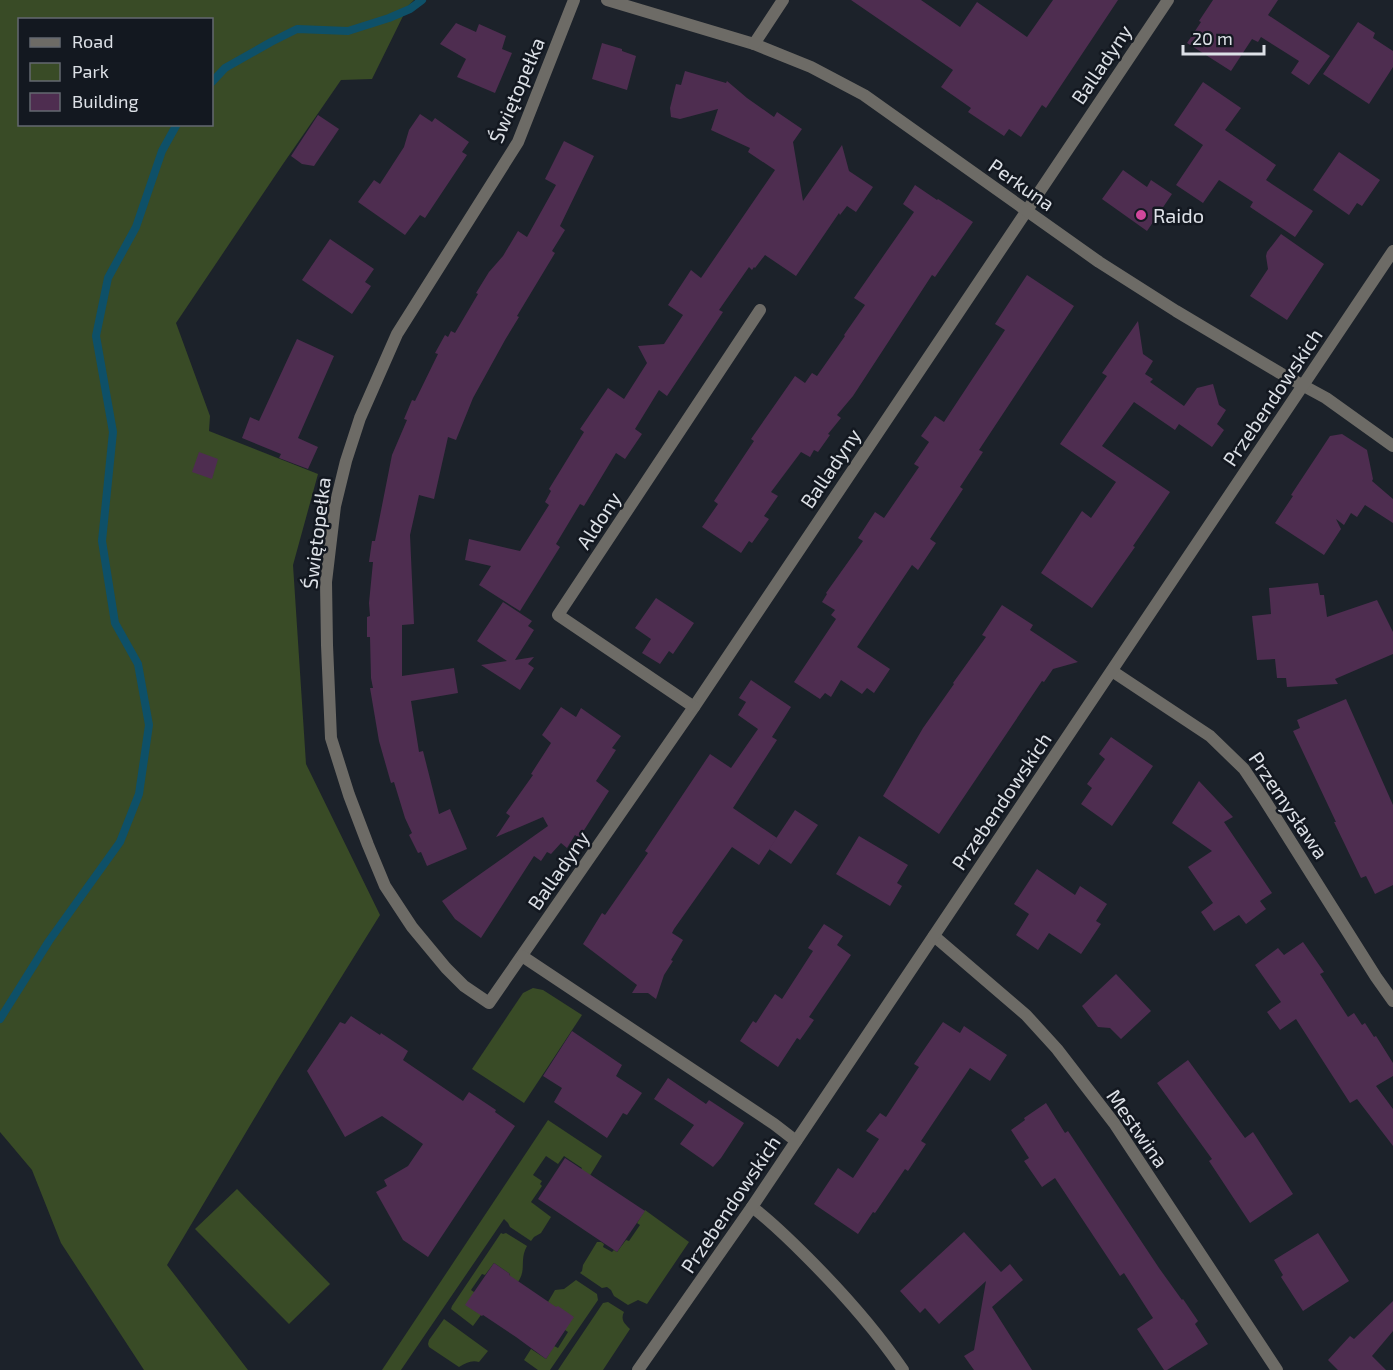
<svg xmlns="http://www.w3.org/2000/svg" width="1393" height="1370" font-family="'Exo 2',sans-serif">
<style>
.green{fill:#394b26;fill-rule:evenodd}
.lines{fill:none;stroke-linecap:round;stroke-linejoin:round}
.stream{stroke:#0e5068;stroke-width:8}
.building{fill:#4e2d50}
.street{stroke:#6d6b66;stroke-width:12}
.hotel-dot{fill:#d1479c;stroke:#131820;stroke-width:2}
.labels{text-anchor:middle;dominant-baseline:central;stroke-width:5;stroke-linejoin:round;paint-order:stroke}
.street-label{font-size:20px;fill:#dde1e7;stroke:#131820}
.poi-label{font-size:20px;fill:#dde1e7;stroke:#131820;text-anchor:start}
</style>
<rect width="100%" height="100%" fill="#1c222a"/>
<g class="green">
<path d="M0 0H414L408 6 372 79 341 80 283 164 176 323 210 416 209 431 318 474 293 565 306 764 380 915 276 1082 167 1265 248 1370H144L61 1243 32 1170 0 1132ZM20 20H212V124H20Z"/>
<path d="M533 988 543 990 582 1015 524 1103 472 1069 523 993Z"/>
<path d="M548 1120 602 1156 589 1177 580 1171 582 1168 564 1156 558 1164 546 1156 533 1175 542 1181 540 1184 542 1186 531 1202 551 1217 541 1233 534 1237 531 1241 510 1227 508 1223 504 1219 401 1370H382Z"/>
<path d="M237 1189 330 1284 289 1324 195 1229Z"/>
<path d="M645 1210 689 1242 647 1304 638 1300 628 1305 614 1296 611 1290 607 1287 602 1288 580 1273 582 1271 583 1265 597 1242H601L604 1244 603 1247 612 1252 614 1250 617 1252 626 1240 629 1241 640 1225 637 1223Z"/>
<path d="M501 1233 503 1234 506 1233 527 1246C519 1260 527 1269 518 1282L509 1276 510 1274 494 1263 485 1275 482 1274 471 1290 474 1292 481 1315 473 1326 451 1309 452 1306Z"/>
<path d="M576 1280 597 1294 598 1300 550 1370H538L524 1360 531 1349 546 1359 554 1346 558 1348 568 1332 565 1330 556 1308 548 1302 555 1290 564 1289Z"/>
<path d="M608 1302 624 1312C620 1320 625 1324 630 1329L603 1370H558L603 1303Z"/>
<path d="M444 1319 488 1351 479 1362C471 1360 466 1363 459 1367L429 1347 428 1344 429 1340Z"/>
</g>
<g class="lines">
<g class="stream">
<path d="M212 82 225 68 271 42 297 29 348 31 389 18 410 9 422 0"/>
<path d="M0 1019 49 941 120 842 139 794 149 725 138 664 115 623 102 541 113 432 96 336 108 278 136 227 162 151 177 124"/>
</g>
</g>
<g class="building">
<path d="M851 0H921L960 27 977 2 1027 37 1053 0H1118L1046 108 1042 105 1021 137 1009 129 1004 136 968 112 971 108 941 87 953 70Z"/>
<path d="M1213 0H1278L1268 15 1330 56 1309 85 1291 73 1299 61 1261 37 1258 42 1252 39 1231 71 1187 43 1201 22 1199 21Z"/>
<path d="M1358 22 1375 33 1373 38 1393 51V67L1369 104 1323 74Z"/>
<path d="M456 23 476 32 479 24 506 36 502 49 512 53 495 93 457 77 466 59 440 44Z"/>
<path d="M602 43 622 49V51L636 56 627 90 592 79Z"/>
<path d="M685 71 726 83 727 81 747 98 774 117 777 112 802 129 793 142 803 201 842 145 849 171 873 187 856 212 847 206 840 215 839 213 796 276 765 255 755 268 754 267 752 270 749 267 719 310 723 312 667 396 659 390 635 429 642 434 625 459 616 453 584 506 580 504 556 544 560 547 520 611 479 585 491 566 465 560 469 539 520 551 549 505 545 502 551 491 549 489 584 432 580 429 608 388 624 399 647 363 638 346 664 344 683 315 668 305 691 270 701 278 775 170 748 152 750 148 711 130 718 109 680 119 671 117 670 108 676 84 681 85Z"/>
<path d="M1203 82 1241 108 1225 130 1276 165 1266 180 1313 211 1295 237 1250 207 1253 202 1219 180 1203 203 1176 185 1203 145 1174 125Z"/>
<path d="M420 114 432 122 435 118 469 142 462 152 467 155 425 218 420 215 405 235 358 202 374 180 380 184 404 147 409 130Z"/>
<path d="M318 115 339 129 314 166 302 164 291 156Z"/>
<path d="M564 141 594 156 560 226 565 230 552 251 555 253 517 316 519 317 505 340 473 398 456 440 448 437 434 499 419 495 410 535 414 624 402 625V676L454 668 458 693 411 701 419 752 423 751 439 814 450 809 467 849 427 866 421 852 418 853 409 835 412 833 405 818 394 782 391 783 379 741 370 688H373L371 678 370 637H367V617L370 616 369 603 373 562H369L372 541H375L392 455 407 420 404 419 412 400 415 401 438 354 435 353 445 335 448 337 451 331 455 333 478 294 476 293 489 272 503 256 518 231 527 237 556 185 545 179Z"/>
<path d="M1339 152 1380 180 1362 206 1357 203 1349 215 1313 190Z"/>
<path d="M1123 170 1147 187 1151 180 1172 194 1147 231 1102 199Z"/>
<path d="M915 185 937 200 938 199 973 222 935 277 932 275 853 396 837 415 841 418 828 434 830 435 818 452 814 450 810 457 801 452 771 492 778 496 764 516 769 519 752 543 749 541 741 553 702 527 718 504 714 501 754 441 751 439 795 376 805 383 812 373 817 376 845 336 844 335 865 305 854 298 914 212 903 204Z"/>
<path d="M1281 234 1324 264 1287 320 1250 296 1268 269 1266 256 1267 252Z"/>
<path d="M330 239 374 269 365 282 371 286 352 314 302 280Z"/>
<path d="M1027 275 1074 306 979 450 983 452 960 487 963 489 930 539 936 543 918 570 912 565 857 647 890 669 874 693 867 688 862 694 841 680 831 697 825 693 820 699 794 682 836 619 831 615 835 610 822 602 827 594 826 593 863 541 858 538 875 512 884 518 919 467 914 464 929 442 921 436 935 416 944 422 971 381 1005 330 995 324Z"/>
<path d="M1138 321 1143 354 1153 361 1145 374 1153 379 1150 382 1184 406 1197 388 1213 384 1219 405 1226 410 1217 424 1224 430 1212 447 1179 424 1175 430 1134 402 1102 446 1170 492 1133 546 1135 547 1092 608 1041 573 1082 511 1091 518 1116 482 1060 444 1107 376 1102 373Z"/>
<path d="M297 339 334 356 298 438 318 447 308 469 279 458 281 454 242 438 250 417 259 421Z"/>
<path d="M1342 434 1367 450 1373 479 1372 481 1393 499V523L1365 505 1357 517 1351 513 1344 525 1336 519 1341 529 1324 555 1275 523 1293 496 1291 495 1330 436Z"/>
<path d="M199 452 218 459 212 479 192 472Z"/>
<path d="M1318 583 1320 595H1324L1327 617 1377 600 1393 632V654L1335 679 1338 684 1287 687 1286 678H1277L1275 659 1257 660 1252 616 1271 614 1269 588Z"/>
<path d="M656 598 694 623 673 654 669 651 660 664 642 653 651 639 635 628Z"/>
<path d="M503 602 532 621 528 626 534 630 515 660 534 657 528 664 534 668 520 690 481 665 507 661 477 641Z"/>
<path d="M1002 605 1033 625 1030 630 1078 662 1053 669 1044 682 1042 681 939 834 883 796 923 728 954 684 953 683 986 637 982 635Z"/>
<path d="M751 680 791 707 772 737 777 740 733 808 777 838 759 865 732 847 674 929 672 933 683 940 671 960 673 961 664 975 656 999 648 993H632L637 985 583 944 602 913 605 915 648 853 645 851 710 754 731 768 758 729 738 715 746 702 739 698Z"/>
<path d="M1346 699 1393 805V885L1375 894 1366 876 1361 878 1334 822H1336L1293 731 1300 728 1297 720Z"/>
<path d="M561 707 576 717 581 708 621 736 612 748 616 750 596 781 609 791 579 838 575 835 567 848 561 843 551 854 547 852 541 861 534 856 481 938 455 919 442 901 548 826 543 817 496 837 510 816 506 813 533 775 531 774 551 743 542 735Z"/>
<path d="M1111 737 1153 766 1112 826 1081 804 1092 788 1087 784 1105 759 1099 754Z"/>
<path d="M1199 781 1233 817 1224 822 1272 893 1260 901 1266 909 1246 924 1239 915 1214 931 1201 912 1213 903 1188 867 1212 851 1172 823Z"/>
<path d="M795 810 818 825 791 864 769 849Z"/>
<path d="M859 836 908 865 897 883 902 886 890 906 836 874Z"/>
<path d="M1037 869 1075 895 1080 886 1107 904 1096 921 1101 924 1081 954 1049 933 1038 950 1016 935 1029 914 1014 904Z"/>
<path d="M824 924 843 936 837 945 851 955 809 1017 814 1020 800 1040 797 1038 778 1067 740 1041 753 1021 756 1023 775 994 782 999 813 951 808 948Z"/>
<path d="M1303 942 1324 972 1320 974 1348 1017 1354 1013 1362 1025 1365 1023 1374 1037 1376 1036 1393 1063V1076L1376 1086 1393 1109V1146L1357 1099 1350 1103 1296 1019 1280 1030 1267 1012 1281 1002 1255 965 1278 948 1284 955Z"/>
<path d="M1116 974 1151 1011 1121 1039 1110 1028 1098 1027 1082 1006Z"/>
<path d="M351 1016 380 1035 381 1033 408 1051 403 1060 463 1101 469 1092 496 1110 495 1112 515 1126 428 1257 403 1240 376 1192 387 1186 384 1180 408 1166 423 1144 382 1116 345 1137 307 1071 340 1022 345 1024Z"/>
<path d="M943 1022 960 1033 964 1026 1007 1055 990 1081 970 1068 921 1141 926 1144 908 1171 905 1169 875 1213 873 1212 858 1234 814 1204 838 1168 853 1178 879 1139 866 1131 880 1113 886 1117 919 1067 914 1064Z"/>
<path d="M572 1031 622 1065 616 1076 642 1093 627 1115 623 1113 607 1138 554 1102 562 1088 543 1076Z"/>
<path d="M1188 1060 1245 1138 1253 1132 1293 1194 1250 1223 1209 1161 1212 1159 1157 1083Z"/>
<path d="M668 1078 706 1104 709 1100 744 1123 721 1158 713 1167 680 1144 694 1125 654 1099Z"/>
<path d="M1046 1103 1065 1133 1068 1131 1159 1268 1182 1300 1183 1299 1198 1321 1195 1324 1208 1344 1167 1370H1164L1137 1329 1153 1318 1124 1273 1120 1276 1055 1178 1042 1187 1024 1161 1029 1158 1011 1130 1025 1120 1024 1118Z"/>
<path d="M565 1158 645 1211 617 1252 538 1199Z"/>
<path d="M964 1232 1001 1272 1010 1264 1023 1280 992 1307 1032 1370H974L964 1356 974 1350 986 1281 939 1324 925 1308 920 1313 900 1291Z"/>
<path d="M1318 1233 1349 1281 1303 1311 1281 1277 1283 1275 1274 1260Z"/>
<path d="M494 1263 510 1274 509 1275 556 1307 558 1306 574 1317 546 1359 516 1337 483 1315 482 1316 465 1305Z"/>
<path d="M1393 1301V1331L1372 1356 1386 1370H1338L1328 1360 1350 1336 1354 1339Z"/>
</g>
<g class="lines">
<g class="street">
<path d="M574 0 518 142 397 334 360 418 346 461 335 506 326 582 327 645 331 738 349 795 368 845 385 886 412 927 446 968 464 986 489 1003 694 707 1168 0"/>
<path d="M607 0 754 44 811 67 864 95 1099 262 1176 311 1280 373 1326 398 1393 446"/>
<path d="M754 44 783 0"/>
<path d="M1112 671 1210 736 1244 769 1264 799 1376 977 1393 1001"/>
<path d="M694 707 558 615 760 310"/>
<path d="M934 936 1026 1015 1057 1049 1114 1123 1277 1370"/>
<path d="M522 956 774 1124 796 1141"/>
<path d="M752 1207C772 1222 789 1239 807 1257 842 1292 875 1329 903 1370"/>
<path d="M638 1370 752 1207 1393 251"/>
</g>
</g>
<circle class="hotel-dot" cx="1141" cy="215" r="6"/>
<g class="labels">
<g class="street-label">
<text transform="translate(1101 64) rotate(-56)">Balladyny</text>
<text transform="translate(516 90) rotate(-67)">Świętopełka</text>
<text transform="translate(1022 184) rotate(35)">Perkuna</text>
<text transform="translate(1272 397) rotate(-56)">Przebendowskich</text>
<text transform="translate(830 468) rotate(-56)">Balladyny</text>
<text transform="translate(598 520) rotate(-57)">Aldony</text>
<text transform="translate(316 533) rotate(-83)">Świętopełka</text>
<text transform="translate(1001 801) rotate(-56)">Przebendowskich</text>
<text transform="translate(1289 805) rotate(56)">Przemysława</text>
<text transform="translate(558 870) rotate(-55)">Balladyny</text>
<text transform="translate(1138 1128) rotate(55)">Mestwina</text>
<text transform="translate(730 1204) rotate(-56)">Przebendowskich</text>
</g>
<g class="poi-label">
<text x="1153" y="215">Raido</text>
</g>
</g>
<rect x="18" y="18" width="195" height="108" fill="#131820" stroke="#646870" stroke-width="1.5"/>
<rect x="30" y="38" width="30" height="9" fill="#6d6b66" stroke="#646870" stroke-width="1.5"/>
<text x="72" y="48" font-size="18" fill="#dde1e7">Road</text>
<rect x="30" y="63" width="30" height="18" fill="#394b26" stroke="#646870" stroke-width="1.5"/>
<text x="72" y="78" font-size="18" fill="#dde1e7">Park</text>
<rect x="30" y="93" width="30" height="18" fill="#4e2d50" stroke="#646870" stroke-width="1.5"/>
<text x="72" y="108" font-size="18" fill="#dde1e7">Building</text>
<path d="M1183 45v9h81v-9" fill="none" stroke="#dde1e7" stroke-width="3"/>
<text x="1192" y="45" font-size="18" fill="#dde1e7" stroke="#131820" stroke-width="4.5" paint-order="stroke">20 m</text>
</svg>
